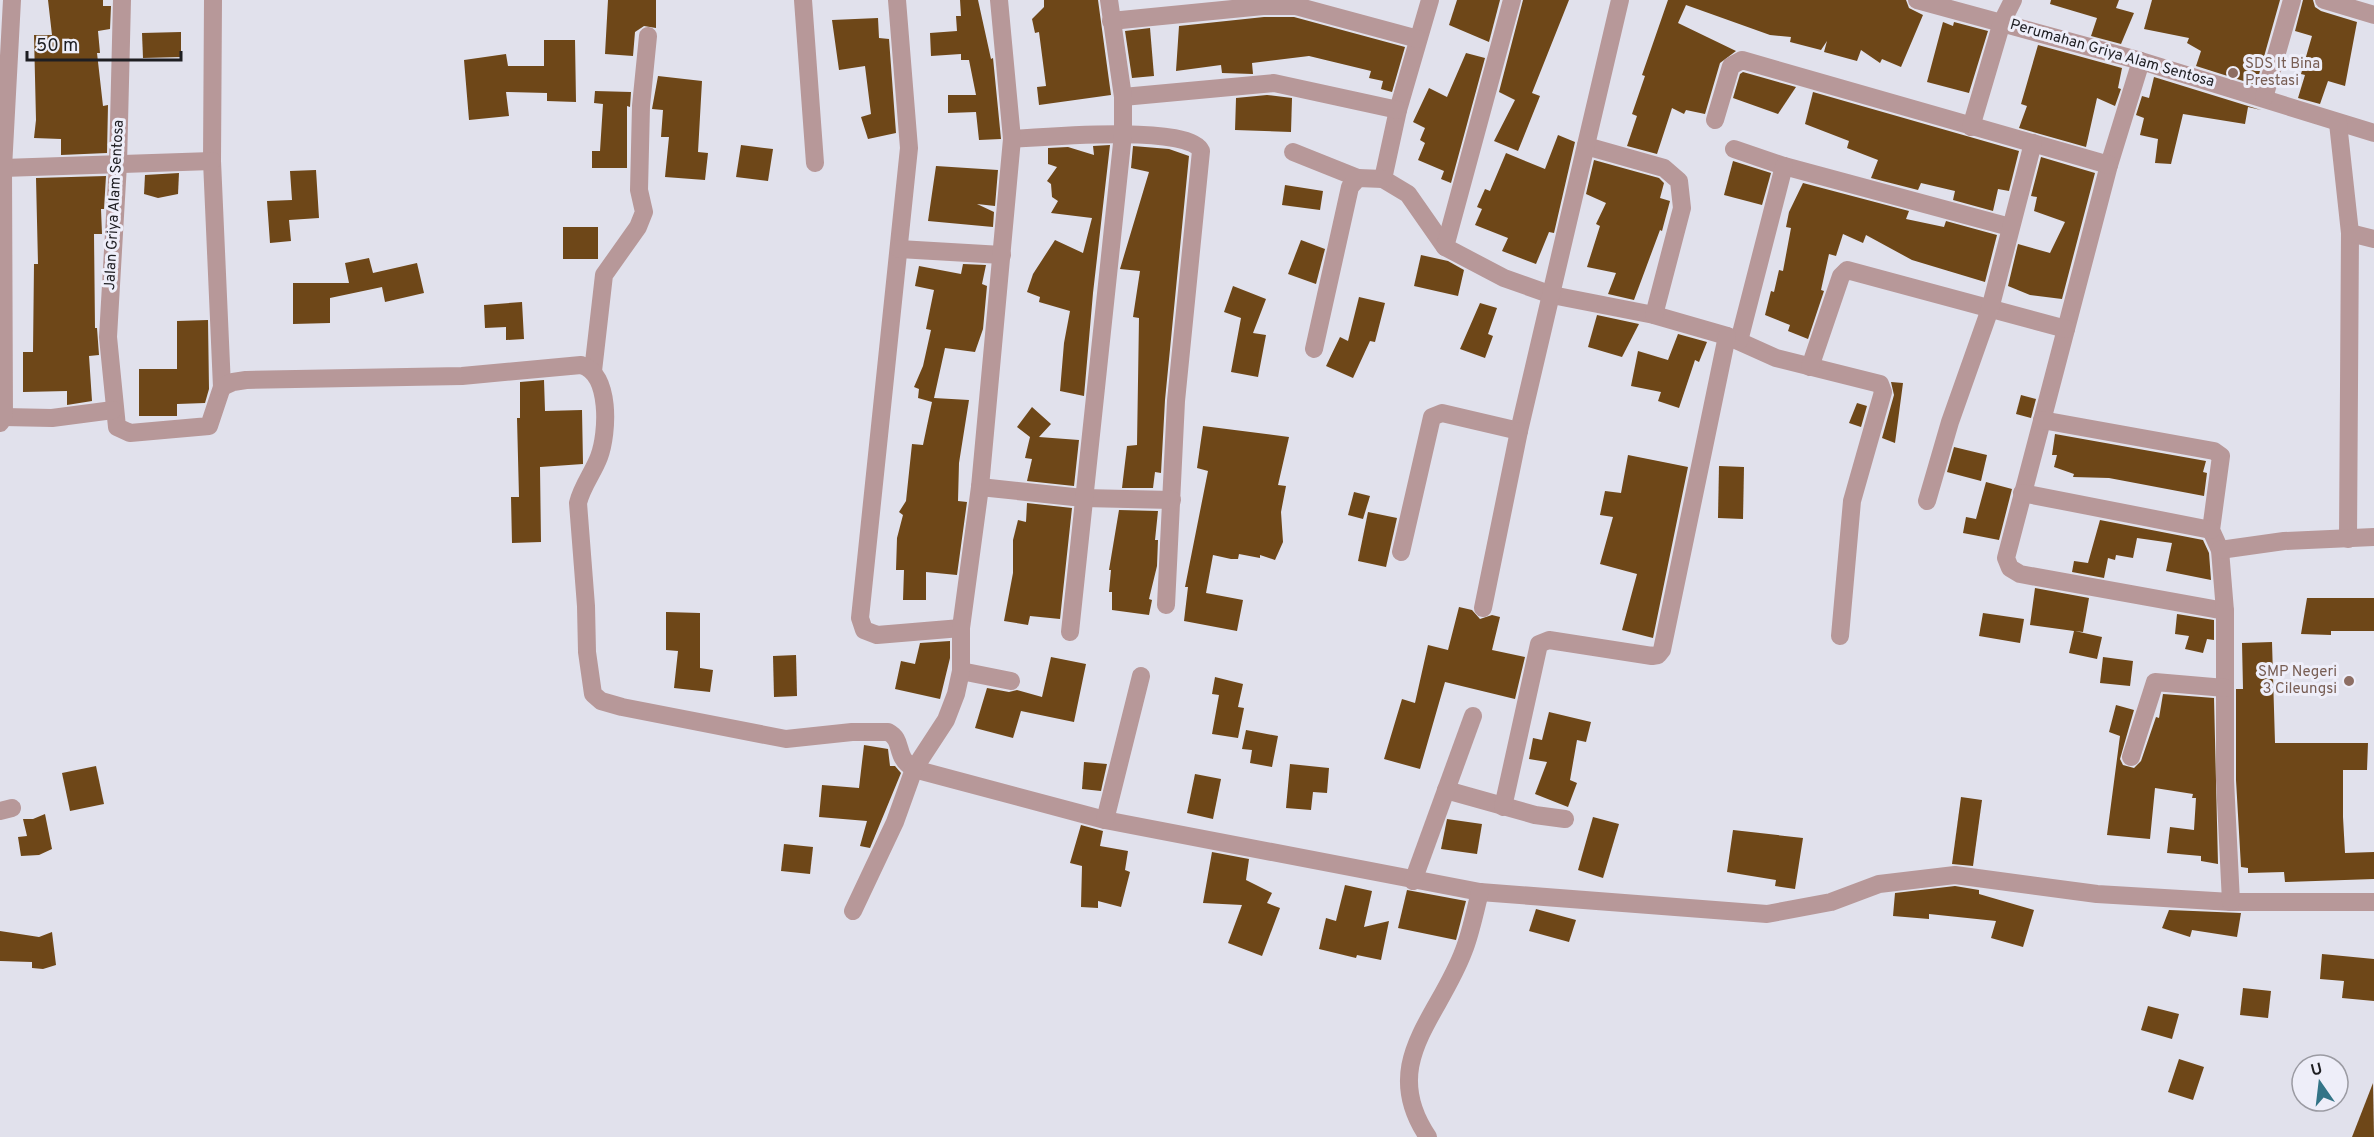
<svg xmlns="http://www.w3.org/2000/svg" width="2374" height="1137" font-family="Overpass,sans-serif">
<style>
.building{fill:#6e4718}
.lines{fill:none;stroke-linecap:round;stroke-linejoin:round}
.minor{stroke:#b79899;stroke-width:18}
.education-dot{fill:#8d6e63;stroke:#eeeef9;stroke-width:2}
.labels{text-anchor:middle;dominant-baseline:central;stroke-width:6;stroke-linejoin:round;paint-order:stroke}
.street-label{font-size:15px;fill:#1e1e22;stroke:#eeeef9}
.education-label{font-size:15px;fill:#785e54;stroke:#eeeef9;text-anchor:start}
</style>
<rect width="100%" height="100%" fill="#e1e1ec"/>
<g class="building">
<path d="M48 0H103V6H111L110 29 98 31 100 53H97L103 106 108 105 107 153 61 155V139L34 138 36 120 34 35H52Z"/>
<path d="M608 0H656V28L644 26 635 32 633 56 605 54Z"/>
<path d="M960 0H978L991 59 993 58 1001 139 979 140 976 112 948 113V95H976L969 60H961V54L931 56 930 33 957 31 956 16H961Z"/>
<path d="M1044 0H1098L1111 95 1039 105 1037 87 1046 86 1039 32 1035 33 1032 19 1044 7Z"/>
<path d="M1457 0H1500L1489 42 1449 25Z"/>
<path d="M1523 0H1569L1532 93 1540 96 1518 151 1494 141 1515 100 1499 92Z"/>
<path d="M1668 0H1906L1909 8 1923 15 1901 67 1882 59 1880 63 1861 50 1857 61 1824 52 1827 41 1821 50 1790 42 1791 37 1770 35 1686 5 1678 23 1736 51 1720 63 1705 114 1686 110 1684 114 1672 108 1657 154 1627 146 1637 116 1632 114 1645 76 1642 75Z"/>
<path d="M2051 0H2119L2116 8 2134 13 2121 44 2091 36 2097 18 2050 4Z"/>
<path d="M2152 0H2280L2256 85 2196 66 2201 51 2187 43 2189 38 2144 29Z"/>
<path d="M2303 0H2313L2315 7 2321 11 2357 22 2345 86 2328 81 2320 104 2298 98 2305 75 2301 74 2312 36 2295 31Z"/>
<path d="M1264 17H1294L1405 47 1392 92 1381 89 1383 81 1369 78 1371 71 1309 56 1252 63 1253 74 1222 73 1221 65 1176 71 1179 26Z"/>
<path d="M878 18 879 38 889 39 896 133 868 139 861 117 871 114 865 66 839 70 832 20Z"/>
<path d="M1943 22 1953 26 1954 22 1988 31 1969 93 1927 82Z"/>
<path d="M1150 28 1154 76 1132 78 1125 31Z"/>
<path d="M181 32V57L143 58 142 33Z"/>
<path d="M544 40H575L576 102 547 101V93L506 92 509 116 469 120 464 60 506 54 508 66H544Z"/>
<path d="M2038 45 2122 68 2118 88 2121 89 2115 106 2097 98 2086 147 2019 128 2027 106 2021 104Z"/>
<path d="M1466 53 1485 58 1451 183 1441 179 1444 171 1418 160 1425 143 1420 140 1425 128 1413 122 1429 88 1447 97Z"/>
<path d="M1743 72 1796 87 1778 114 1733 98 1740 74Z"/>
<path d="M658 76 702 81 698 152 708 153 705 180 665 177 669 137H661L663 110 652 109Z"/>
<path d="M2154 77 2261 110 2248 107 2245 124 2183 114 2171 164 2155 163 2158 139 2140 135 2144 118 2136 115 2142 96 2149 98Z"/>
<path d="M595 91 631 92 630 107 627 106V168H592V151H600L603 104 594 103Z"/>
<path d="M1813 92 2019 151 2009 191 1998 189 1993 211 1953 200 1955 191 1921 183 1918 190 1871 178 1878 160 1847 148 1849 141 1805 124Z"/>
<path d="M1267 95 1292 98 1291 132 1235 130 1236 98Z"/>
<path d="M1558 135 1575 142 1554 233 1549 232 1536 264 1502 251 1508 238 1475 225 1482 209 1477 207 1485 189 1490 191 1506 153 1545 169Z"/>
<path d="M741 145 773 149 768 181 736 177Z"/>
<path d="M1110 145 1093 293 1084 396 1060 391 1064 343 1070 311 1039 302 1040 297 1027 292 1033 274 1055 240 1083 253 1092 218 1051 213 1058 201 1052 197 1051 184 1047 181 1057 167 1048 164V148L1068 147 1094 155 1093 146Z"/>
<path d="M1133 146 1169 149 1189 156 1165 400 1161 473 1155 472 1153 488H1122L1127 446 1137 445 1139 318 1133 317 1140 271 1120 269 1149 172 1131 168Z"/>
<path d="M2041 157 2095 173 2062 299 2030 295 2008 286 2018 244 2050 253 2065 222 2034 211 2037 197 2031 196Z"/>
<path d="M1594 160 1659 178 1664 183 1660 198 1670 201 1662 231 1660 230 1634 300 1608 294 1616 273 1587 267 1600 226 1596 224 1606 203 1586 194Z"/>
<path d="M1733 161 1771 173 1762 205 1724 195Z"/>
<path d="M936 166 998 170 995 206 977 204 994 212 993 227 928 221Z"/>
<path d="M316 170 319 218 289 220 291 241 270 243 267 201 292 200 290 171Z"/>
<path d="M179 173 178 194 158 198 144 194 145 175Z"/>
<path d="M106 176 104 209H101L102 234H94L95 328H97L99 355 89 356 92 401 67 405V391L23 392V352H33L34 264H38L36 178Z"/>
<path d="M1803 183 1909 211 1906 219 1944 227 1946 221 1997 235 1985 282 1912 260 1866 235 1863 243 1843 234 1836 256 1829 254 1821 290 1824 291 1808 339 1788 331 1790 325 1765 315 1771 291 1774 292 1779 270 1783 271 1791 228 1786 227 1789 212Z"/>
<path d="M1285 185 1323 191 1320 210 1282 205Z"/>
<rect x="563" y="227" width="35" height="32"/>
<path d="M1301 240 1325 249 1316 284 1288 274Z"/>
<path d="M1421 255 1448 261 1464 270 1458 296 1414 286Z"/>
<path d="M369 258 373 273 417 263 424 293 385 302 382 287 330 298V323L293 324V283H349L345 263Z"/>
<path d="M963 264 986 265 982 284 987 286 983 329 975 352 945 348 934 398 969 400 959 463 958 501 967 502 957 575 926 572V600H903L904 570H896L897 538 903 515 899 512 906 501 912 444 923 445 932 402 918 398 919 389 914 387 923 366 931 330 926 329 934 290 915 286 919 266 961 274Z"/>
<path d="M1233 286 1266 299 1253 333 1266 335 1258 377 1231 372 1241 318 1224 312Z"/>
<path d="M1359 297 1385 303 1375 342 1370 341 1353 378 1326 366 1340 337 1348 341Z"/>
<path d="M522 302 524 339 506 340V327L485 328 484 305Z"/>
<path d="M1480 303 1497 308 1488 334 1493 336 1485 358 1460 349Z"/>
<path d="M1597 315 1639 324 1622 357 1588 347Z"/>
<path d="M208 320 209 389 205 403 177 404V416H139V369H177V321Z"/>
<path d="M1678 334 1707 342 1699 362 1695 360 1679 408 1658 401 1661 392 1631 386 1638 351 1668 360Z"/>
<path d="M544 380 545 411 582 410 583 464 540 467 541 542 512 543 511 497H519L517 418H520V382Z"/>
<path d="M1891 382 1903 383 1895 443 1882 438 1894 395Z"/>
<path d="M2021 395 2036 399 2031 418 2016 414Z"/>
<path d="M1857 403 1867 406 1861 427 1849 423Z"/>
<path d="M1032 407 1051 424 1039 437 1079 440 1074 486 1027 481 1032 459 1025 458 1030 437 1017 427Z"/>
<path d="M1203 426 1289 437 1278 485 1286 486 1281 512 1283 542 1275 560 1260 555V558L1239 554 1238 559H1231L1213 555 1206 593 1243 600 1237 631 1184 621 1188 587H1185L1208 471 1197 468Z"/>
<path d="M2055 434 2206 461 2203 472 2207 473 2204 496 2109 478 2073 477 2074 474 2054 467 2057 455H2052Z"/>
<path d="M1954 447 1987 455 1981 481 1947 472Z"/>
<path d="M1628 455 1688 467 1653 638 1622 630 1637 574 1600 564 1613 517 1600 515 1605 491 1621 493Z"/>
<path d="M1719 466 1744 467 1743 519 1718 518Z"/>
<path d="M1986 482 2012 489 1999 540 1963 533 1966 517 1976 519Z"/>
<path d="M1354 492 1370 496 1363 519 1348 515Z"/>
<path d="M1027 503 1072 508 1060 619 1030 616 1028 625 1004 621 1013 573V540L1018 520 1026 522Z"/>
<path d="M1119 510 1158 511 1155 540H1158L1157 566 1149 599 1152 600 1149 615 1112 610V592H1109L1111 570H1109Z"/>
<path d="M1368 512 1397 518 1386 567 1358 561Z"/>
<path d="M2100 520 2203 540 2209 553 2211 580 2166 571 2172 543 2137 538 2133 558 2116 555 2115 560 2108 558 2104 578 2072 572 2074 561 2088 563Z"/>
<path d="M2035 588 2089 598 2083 632 2075 631 2102 637 2097 659 2069 653 2074 631 2030 625Z"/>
<path d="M2307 598H2374V631H2331V635L2301 634Z"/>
<path d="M1459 607 1472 610 1480 619 1492 615 1500 617 1492 650 1525 657 1515 699 1445 682 1420 769 1384 759 1402 699 1415 703 1428 645 1448 650Z"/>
<path d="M666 612 700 613V668L713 670 710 692 674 688 678 651 666 650Z"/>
<path d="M1983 613 2024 619 2020 643 1979 636Z"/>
<path d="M2177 614 2214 620V640L2207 639 2203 653 2185 649 2189 636 2175 634Z"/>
<path d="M950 641V658L940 699 895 689 901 661 915 664 920 643Z"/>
<path d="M2272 642 2275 743H2368L2367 770H2343V817L2345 853 2374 852V879L2285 882 2284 872 2248 873V868L2241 867 2236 780V689H2243L2242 643Z"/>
<path d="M796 655 797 696 774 697 773 656Z"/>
<path d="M1051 657 1086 664 1074 722 1021 711 1013 738 975 728 987 688 1009 692 1017 690 1042 697Z"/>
<path d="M2103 657 2133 661 2130 686 2100 683Z"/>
<path d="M1215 677 1243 684 1238 707 1244 708 1238 738 1212 734 1219 695 1212 694Z"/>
<path d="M2163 694 2214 698 2218 864 2201 861V856L2167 853 2170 827 2194 830 2196 798H2192L2193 794 2155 788 2150 839 2107 835 2120 736 2109 732 2116 705 2134 710 2120 759 2123 765 2134 768 2141 761 2156 717 2159 718Z"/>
<path d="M1549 712 1591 722 1586 742 1577 740 1570 780 1577 783 1568 807 1535 794 1547 762 1529 759 1533 738 1542 740Z"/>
<path d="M1246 730 1278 736 1272 767 1250 763 1252 750 1242 749Z"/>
<path d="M864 745 888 749 890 766H895L901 773 870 848 860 846 867 821 819 817 822 785 859 788Z"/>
<path d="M1084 762 1107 764 1101 791 1082 789Z"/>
<path d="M1290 764 1329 768 1327 793 1313 792 1311 810 1286 808Z"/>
<path d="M96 766 104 804 70 811 62 773Z"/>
<path d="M1195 774 1221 779 1213 819 1187 813Z"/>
<path d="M1961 797 1982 800 1973 866 1952 864Z"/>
<path d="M45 814 52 849 39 855 21 856 18 837 27 836 23 819H33Z"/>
<path d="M1593 817 1619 824 1603 878 1578 870Z"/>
<path d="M1447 819 1482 824 1477 854 1441 849Z"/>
<path d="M1081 825 1103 831 1100 846 1128 851 1125 870 1130 872 1121 907 1098 901V908L1081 907 1082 866 1070 863Z"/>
<path d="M1733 830 1803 838 1795 889 1775 886 1776 880 1727 872Z"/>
<path d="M784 844 813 847 810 874 781 871Z"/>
<path d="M1212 852 1249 859 1246 880 1272 893 1267 903 1280 908 1262 956 1228 943 1242 905 1203 903Z"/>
<path d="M1345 885 1372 891 1364 927 1389 921 1381 960 1357 955 1356 958 1319 949 1326 918 1336 921Z"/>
<path d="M1955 886 1979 890V894L2034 910 2023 947 1991 938 1996 921 1929 914V919L1893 916 1895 893Z"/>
<path d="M1407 890 1466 901 1456 940 1398 928Z"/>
<path d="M1536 909 1576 920 1569 942 1529 931Z"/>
<path d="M2169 910 2241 913 2237 937 2192 930 2190 937 2162 928Z"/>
<path d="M0 931 39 937 52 932 56 965 43 969 32 968V962L0 961Z"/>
<path d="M2322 954 2374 959V1001L2342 998 2344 981 2320 979Z"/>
<path d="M2243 988 2271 991 2268 1018 2240 1015Z"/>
<path d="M2148 1006 2179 1014 2172 1039 2141 1030Z"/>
<path d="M2179 1059 2204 1067 2193 1100 2168 1092Z"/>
<path d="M2373 1083 2374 1137H2352Z"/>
</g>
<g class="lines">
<g class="minor">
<path d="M122 0 118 164 108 337 117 427 130 433 209 426 222 387 212 161 213 0"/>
<path d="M803 0 815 163"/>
<path d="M897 0 909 148 860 618 864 630 877 635 961 628"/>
<path d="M1430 0 1398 110 1383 179 1408 194 1445 247"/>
<path d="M1512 0 1445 247 1504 278 1552 295 1654 315 1727 336 1776 358 1880 384 1883 392 1852 501 1840 636"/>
<path d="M1917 0 2141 61 2374 133"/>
<path d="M2324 0 2374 15"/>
<path d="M1111 21 1263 6H1296L1418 39"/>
<path d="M2141 61 2109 165 2006 558 2010 568 2020 574 2225 611"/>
<path d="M1123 97 1274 83 1398 110"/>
<path d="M2264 98 2292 0"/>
<path d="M1715 120 1731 66 1742 60 2109 165"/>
<path d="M2338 123 2350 233 2348 539"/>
<path d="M1971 127 2002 22 2013 0"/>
<path d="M1012 139C1042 137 1190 124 1201 151L1176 401 1166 605"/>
<path d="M1586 146 1664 168 1679 181 1682 208 1654 315"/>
<path d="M1734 149 1784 166 2010 227"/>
<path d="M1293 152 1358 178"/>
<path d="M3 168 212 161"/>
<path d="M2350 233 2374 239"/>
<path d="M899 249 1002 255"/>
<path d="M1739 341 1784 166"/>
<path d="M1314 349 1350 187 1358 178 1383 179"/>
<path d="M1810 367 1841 276 1847 270 2066 329"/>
<path d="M593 371 604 275 638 227 644 212 639 190 641 106 648 36"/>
<path d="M222 387 233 382 246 380 462 376 581 365C611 373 608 433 599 457 593 473 582 486 578 503L586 606 587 652 593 694 601 701 622 707 786 739 852 732H888C905 741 893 756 914 769L1105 820 1480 892 1767 914 1831 902 1879 884 1955 875 2097 894 2231 902H2374"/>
<path d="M4 417 52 418 113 410"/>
<path d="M2042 420 2214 451 2221 456 2211 530 2220 550 2225 611V780L2231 902"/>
<path d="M0 423 4 417 3 168 12 0"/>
<path d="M980 487 1083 498 1172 500"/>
<path d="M2022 493 2211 530"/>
<path d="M1927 501 1950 422 1990 309 2033 143"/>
<path d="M2220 550 2284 541 2374 537"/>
<path d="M1401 552 1432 417 1442 413 1519 431 1620 0"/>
<path d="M1483 608 1519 431"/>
<path d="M1070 632 1123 134V97L1109 0"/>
<path d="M961 671 1011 681"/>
<path d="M2131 757 2155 682 2225 688"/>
<path d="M1446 790 1535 815 1565 819"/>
<path d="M1503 807 1539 644 1549 640 1652 656 1658 655 1662 650 1727 336"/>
<path d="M0 811 12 808"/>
<path d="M1105 820 1141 676"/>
<path d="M1413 881 1473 716"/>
<path d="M853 911 895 822 914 769 946 720 956 694 961 671V628L980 487 1012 139 999 0"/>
<path d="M1428 1137C1378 1063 1439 1018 1464 950 1471 932 1475 911 1480 892"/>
</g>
</g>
<g class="education-dot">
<circle cx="2233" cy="73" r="6"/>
<circle cx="2349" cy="681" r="6"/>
</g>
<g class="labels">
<g class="street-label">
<text transform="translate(2112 54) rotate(16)">Perumahan Griya Alam Sentosa</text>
<text transform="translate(115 205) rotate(-87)">Jalan Griya Alam Sentosa</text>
</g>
<g class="education-label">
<text x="2245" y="64">SDS It Bina<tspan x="2245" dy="17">Prestasi</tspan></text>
<text x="2337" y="672" text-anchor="end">SMP Negeri<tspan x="2337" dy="17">3 Cileungsi</tspan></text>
</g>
</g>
<g transform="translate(2320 1083) rotate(346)"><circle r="28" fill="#eeeef9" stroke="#9b9ba3" stroke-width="1.5"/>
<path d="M0-4.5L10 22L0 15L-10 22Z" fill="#337487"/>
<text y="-9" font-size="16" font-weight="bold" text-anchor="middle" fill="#1e1e22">U</text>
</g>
<path d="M27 51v9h154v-9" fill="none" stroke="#1e1e22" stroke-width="3"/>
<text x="36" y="51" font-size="18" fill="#1e1e22" stroke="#eeeef9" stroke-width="4.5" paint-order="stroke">50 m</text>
</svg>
